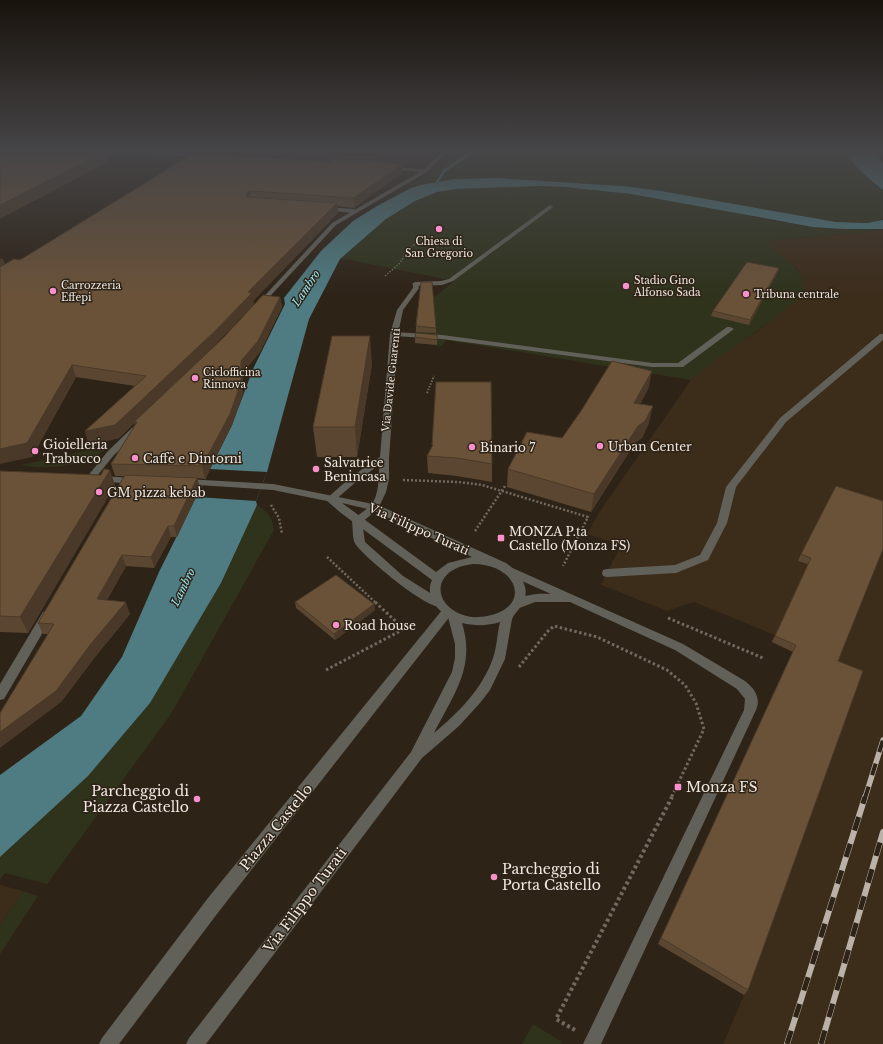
<svg xmlns="http://www.w3.org/2000/svg" width="883" height="1044" font-family="'Libre Baskerville',serif">
<style>
.built{fill:#3c2c1a}
.green{fill:#2f331c}
.water{fill:#4f7c82}
.pier{fill:#2e2317}
.lines{fill:none;stroke-linecap:round;stroke-linejoin:round}
.stream{fill:#4f7c82;fill-rule:evenodd}
.path-far4{stroke:#73695e;stroke-width:1.5;stroke-dasharray:1.5 1.5;stroke-linecap:butt}
.path-far3{stroke:#73695e;stroke-width:2;stroke-dasharray:1.5 1.5;stroke-linecap:butt}
.path-far2{stroke:#73695e;stroke-width:2.5;stroke-dasharray:2 2;stroke-linecap:butt}
.path-far1{stroke:#73695e;stroke-width:3;stroke-dasharray:2.5 2.5;stroke-linecap:butt}
.path{stroke:#73695e;stroke-width:4;stroke-dasharray:3 3;stroke-linecap:butt}
.service{fill:#626159;fill-rule:evenodd}
.minor{fill:#626159;fill-rule:evenodd}
.tertiary{fill:#626159;fill-rule:evenodd}
.rail-far1-casing{stroke:#bab1a8;stroke-width:5.5}
.rail-casing{stroke:#bab1a8;stroke-width:6}
.rail-far1{stroke:#2e2317;stroke-width:4;stroke-dasharray:12;stroke-linecap:butt}
.rail{stroke:#2e2317;stroke-width:5;stroke-dasharray:14;stroke-linecap:butt}
.wall{fill:#5b4731}
.shaded-wall{fill:#4a3928}
.building{fill:#6a5239;stroke:#4a3928}
.poi-dot{fill:#f890cb;stroke:#2e2317;stroke-width:1.5}
.labels{text-anchor:middle;dominant-baseline:central;stroke-width:3;stroke-linejoin:round;paint-order:stroke}
.far-poi-label{font-size:10px;fill:#f0e8e0;stroke:#2e2317;text-anchor:start}
.far-street-label{font-size:10px;fill:#f0e8e0;stroke:#2e2317}
.far-water-label{font-size:11px;font-style:italic;fill:#97e7f2;stroke:#2e2317}
.poi-label{font-size:12px;fill:#f0e8e0;stroke:#2e2317;text-anchor:start}
.street-label{font-size:12px;fill:#f0e8e0;stroke:#2e2317}
.near-poi-label{font-size:14px;fill:#f0e8e0;stroke:#2e2317;text-anchor:start}
.near-street-label{font-size:14px;fill:#f0e8e0;stroke:#2e2317}
</style>
<rect width="100%" height="100%" fill="#2e2317"/>
<g class="built">
<path d="M198 150H441L425 165 415 167 195 152Z"/>
<path d="M883 230V1044H723L744 995 658 944 794 652 771 642 775 635 694 602 667 611 601 585 621 545 587 534 598 514 691 380 711 362 760 329 805 292 797 269 764 241Z"/>
<path d="M0 885 23 891 0 925Z"/>
</g>
<g class="green">
<path d="M460 150H849L846 154C857 169 869 179 883 190V220L867 223 836 222 661 191 623 186 538 180 498 178 455 179 436 184 409 186 446 163Z"/>
<path d="M540 186 589 189 631 194 710 207 773 221 844 229 883 230 765 241C781 258 803 265 805 292 770 326 727 348 691 380L446 340 442 346 415 343 416 321 421 308 454 281 351 260 340 259 386 219 415 201 437 192 456 189Z"/>
<path d="M103 447 104 451C79 467 49 470 21 465Z"/>
<path d="M257 505C268 512 272 517 274 530L171 714 47 884 5 873 0 880V857L88 776 150 703 221 583Z"/>
<path d="M23 891 38 896 0 954V925Z"/>
<path d="M533 1024 562 1042 560 1044H522Z"/>
</g>
<g class="water">
<path d="M849 150H876L883 164V190C869 179 857 169 846 154Z"/>
<path d="M498 178 623 186 661 191 836 222 867 223 883 220V229H844L813 227 631 194 565 187 540 186 456 189 437 192 415 201 386 219 340 259 309 319 267 472 256 501 257 505 221 583 150 703 88 776 0 857V775L81 716 122 657 159 572 232 425 253 369 285 304 284 298 321 251 353 221 377 206 411 188 421 185 455 179Z"/>
</g>
<path class="pier" d="M210 469 267 472 256 501 197 497Z"/>
<g class="lines">
<path class="stream" d="M472 150H477L445 172 435 187H433L443 170Z"/>
<path class="path-far4" d="M385 276 399 264 411 247 428 235"/>
<path class="path-far3" d="M427 393 434 376"/>
<g class="path-far2">
<path d="M403 480 458 482 482 485 588 517 563 566"/>
<path d="M271 505 279 518 282 534"/>
<path d="M475 531 505 486"/>
<path d="M327 557 376 603"/>
</g>
<g class="path-far1">
<path d="M668 618 763 658"/>
<path d="M519 667 548 631 554 626 597 637 667 670 685 685 696 703 704 729 671 798"/>
<path d="M326 670 404 629 375 602"/>
</g>
<path class="path" d="M575 1030 556 1019 672 797"/>
<g class="service">
<path d="M550 205 553 207 552 208 453 281 442 285 415 286 412 284 415 282 441 281 449 279Z"/>
<path d="M325 207 354 209 357 211 354 213 323 210V208Z"/>
<path d="M727 327H730L734 329 683 367H652L442 339 394 336 390 334 394 332 442 335 652 363H678Z"/>
<path d="M880 334H883V340L786 422 736 487 727 523 708 560 676 573 607 577 603 576 602 573 603 570 607 569 675 565 700 555 717 523 726 487 780 418Z"/>
<path d="M357 518 362 521 365 542 403 576 443 601 445 604 443 607C428 611 366 558 356 545 352 540 353 528 352 521Z"/>
<path d="M506 565 683 644 745 681C755 689 761 698 756 710L601 1044H583L744 710 745 699 737 689 675 650 570 602H535L517 609 513 608 511 605C518 594 540 593 551 594L502 572 501 569 502 566Z"/>
</g>
<g class="minor">
<path d="M118 150H143L206 156 204 157Z"/>
<path d="M444 150H449L427 172 336 225 261 306H257V304L332 223 420 172 389 169 387 167 424 169Z"/>
<path d="M413 283H417L419 288 403 310 398 334 389 458V479L386 492 378 509 361 523 357 524 352 521C357 515 364 512 370 506 379 497 379 478 379 465L357 481 334 501H328L326 499 351 477 380 457 390 334 397 310 413 288Z"/>
<path d="M136 426 139 427 140 429 139 431 114 455 93 481H87L85 479 87 477 108 451 133 427Z"/>
<path d="M447 608 451 609 453 612 451 615 220 910 119 1044H99L102 1038 208 898 443 609Z"/>
<path d="M47 611 51 612 53 615 4 699 0 700V684L43 612Z"/>
</g>
<g class="tertiary">
<path d="M100 476 134 478 139 481 134 484 97 481 95 479 97 477Z"/>
<path d="M186 479 273 484 378 505 506 563C520 573 533 589 521 606 518 611 514 614 512 619L505 659 490 690 480 703 459 726 422 758 206 1044H186L189 1038 411 752 452 672 455 658V644L448 617C436 609 425 595 432 580L341 513 327 501 273 490 183 484 181 482ZM342 503 372 510 472 557 448 563 436 572ZM473 564C522 564 533 613 479 617 469 618 456 614 448 606 435 593 440 576 455 569 460 566 467 565 473 564ZM500 622C497 634 497 647 493 658 483 688 458 713 434 733 453 695 476 667 462 623 475 626 487 626 500 622Z"/>
</g>
<g class="rail-far1-casing">
<path id="rail-far1" d="M865 798 883 740"/>
</g>
<g class="rail-casing">
<g id="rail">
<path d="M787 1044 865 797"/>
<path d="M821 1044 883 832"/>
</g>
</g>
<use href="#rail-far1" class="rail-far1"/>
<use href="#rail" class="rail"/>
</g>
<g class="wall">
<path d="M341 158 377 161 376 162 402 173 354 208 337 206 338 213 253 301 254 304 216 344 177 382 280 297 282 307 260 352 243 372V393L232 425 205 479 197 478 200 488 177 537H171L154 568 126 566 107 600 130 614 95 657 61 702 48 634H43L38 623 124 476H115L111 464 135 425 134 423 119 438 89 445 85 431 135 386 76 377 32 457 2 258 5 264 330 162 341 159Z"/>
<path d="M779 268 778 272 749 325 711 316 713 311Z"/>
<path d="M416 326 436 328V333L416 332Z"/>
<path d="M415 337 437 340V345L415 343Z"/>
<path d="M372 364 357 457H317L313 427Z"/>
<path d="M649 387 640 404 649 423 642 438 635 443 591 512 507 487 508 469Z"/>
<path d="M432 445 492 464V482L457 476 428 473 427 456 432 448Z"/>
<path d="M0 471 115 485 28 633 0 632Z"/>
<path d="M883 501 748 990 744 995 658 944 793 652 772 642 808 564 798 561 801 554Z"/>
<path d="M295 602 374 604 375 610 335 640 296 608Z"/>
</g>
<g class="shaded-wall">
<path d="M105 152 108 162 0 219V205Z"/>
<path d="M377 157V161L375 164 374 160Z"/>
<path d="M402 164V173L354 208V198Z"/>
<path d="M250 191 251 200 247 203 246 193Z"/>
<path d="M337 203 338 213 253 301 254 304 216 344 136 422H137L138 434 134 423 119 438 89 445 85 431 248 292Z"/>
<path d="M2 258 6 268 0 273V259Z"/>
<path d="M779 268 778 272 749 325 750 320Z"/>
<path d="M280 297 282 307 260 352 243 372V393L232 425 205 479 202 466 241 361Z"/>
<path d="M370 336 372 364 357 457 355 427Z"/>
<path d="M72 365 76 377 32 457 0 464V449Z"/>
<path d="M652 371 649 387 631 420 634 403Z"/>
<path d="M653 406 649 423 642 438 635 443 591 512 594 494 638 426Z"/>
<path d="M110 470 115 485 28 633 20 617Z"/>
<path d="M197 478 200 488 177 537 174 526Z"/>
<path d="M168 526 171 537 154 568 151 557Z"/>
<path d="M122 555 126 566 101 610 97 599Z"/>
<path d="M126 602 130 614 95 657 61 702 0 748V732L90 645Z"/>
<path d="M374 604 375 610 335 640 334 634Z"/>
</g>
<g class="building">
<path d="M0 150H83L105 152 0 205Z"/>
<path d="M194 153 330 162 334 159 402 164 354 198 250 191 246 193 247 197 337 203 248 292 252 293 214 332 115 425 85 431 146 376 72 365 27 443 0 449V267L14 259 20 260Z"/>
<path d="M345 155 377 157 374 160 341 158Z"/>
<path d="M747 262 779 268 750 320 713 311Z"/>
<path d="M421 282H432L436 328 416 326Z"/>
<path d="M263 295 280 297 258 341 241 361V382L230 414 202 466 111 464 137 422H134L222 339Z"/>
<path d="M416 333 437 335V340L415 337Z"/>
<path d="M332 336H370L355 427H313Z"/>
<path d="M612 361 652 371 634 403 653 406 645 421 638 426 594 494 508 469 527 432 562 438 581 411Z"/>
<path d="M436 382H491L492 464 457 458 427 456 433 445H432Z"/>
<path d="M104 469 110 470 20 617 0 616V471L101 475Z"/>
<path d="M125 475 197 478 174 526H168L151 557 122 555 97 599 126 602 90 645 56 691 0 732V713L54 624 38 623Z"/>
<path d="M836 486 883 501V549L838 661 863 671 748 990 661 938 796 645 775 636 811 558 801 554Z"/>
<path d="M336 575 374 604 334 634 295 602Z"/>
</g>
<linearGradient id="sky" x2="0" y2="1"><stop stop-color="#19130d"/><stop offset="0.51" stop-color="#464547"/><stop offset="1" stop-color="#464547" stop-opacity="0"/></linearGradient>
<rect width="883" height="296" fill="url(#sky)"/>
<g class="poi-dot">
<circle cx="439" cy="229" r="4"/>
<circle cx="626" cy="286" r="4"/>
<circle cx="53" cy="291" r="4"/>
<circle cx="746" cy="294" r="4"/>
<circle cx="195" cy="378" r="4"/>
<circle cx="600" cy="446" r="4"/>
<circle cx="472" cy="447" r="4"/>
<circle cx="35" cy="451" r="4"/>
<circle cx="135" cy="458" r="4"/>
<circle cx="316" cy="469" r="4"/>
<circle cx="99" cy="492" r="4"/>
<rect x="497" y="534" width="8" height="8" rx="2"/>
<circle cx="336" cy="625" r="4"/>
<rect x="674" y="783" width="8" height="8" rx="2"/>
<circle cx="197" cy="799" r="4"/>
<circle cx="494" cy="877" r="4"/>
</g>
<g class="labels">
<g class="far-poi-label">
<text x="439" y="241" text-anchor="middle">Chiesa di<tspan x="439" dy="12">San Gregorio</tspan></text>
<text x="634" y="280">Stadio Gino<tspan x="634" dy="12">Alfonso Sada</tspan></text>
<text x="61" y="285">Carrozzeria<tspan x="61" dy="12">Effepi</tspan></text>
<text x="754" y="294">Tribuna centrale</text>
<text x="203" y="372">Ciclofficina<tspan x="203" dy="12">Rinnova</tspan></text>
</g>
<g class="far-street-label">
<text transform="translate(391 380) rotate(-84)">Via Davide Guarenti</text>
</g>
<g class="far-water-label">
<text transform="translate(306 288) rotate(-56)">Lambro</text>
<text transform="translate(183 587) rotate(-64)">Lambro</text>
</g>
<g class="poi-label">
<text x="43" y="444">Gioielleria<tspan x="43" dy="14">Trabucco</tspan></text>
<text x="608" y="446">Urban Center</text>
<text x="480" y="447">Binario 7</text>
<text x="143" y="458">Caffè e Dintorni</text>
<text x="324" y="462">Salvatrice<tspan x="324" dy="14">Benincasa</tspan></text>
<text x="107" y="492">GM pizza kebab</text>
<text x="509" y="531">MONZA P.ta<tspan x="509" dy="14">Castello (Monza FS)</tspan></text>
<text x="344" y="625">Road house</text>
</g>
<g class="street-label">
<text transform="translate(419 529) rotate(24)">Via Filippo Turati</text>
</g>
<g class="near-poi-label">
<text x="686" y="787">Monza FS</text>
<text x="189" y="791" text-anchor="end">Parcheggio di<tspan x="189" dy="16">Piazza Castello</tspan></text>
<text x="502" y="869">Parcheggio di<tspan x="502" dy="16">Porta Castello</tspan></text>
</g>
<g class="near-street-label">
<text transform="translate(276 827) rotate(-51)">Piazza Castello</text>
<text transform="translate(305 900) rotate(-53)">Via Filippo Turati</text>
</g>
</g>
</svg>
